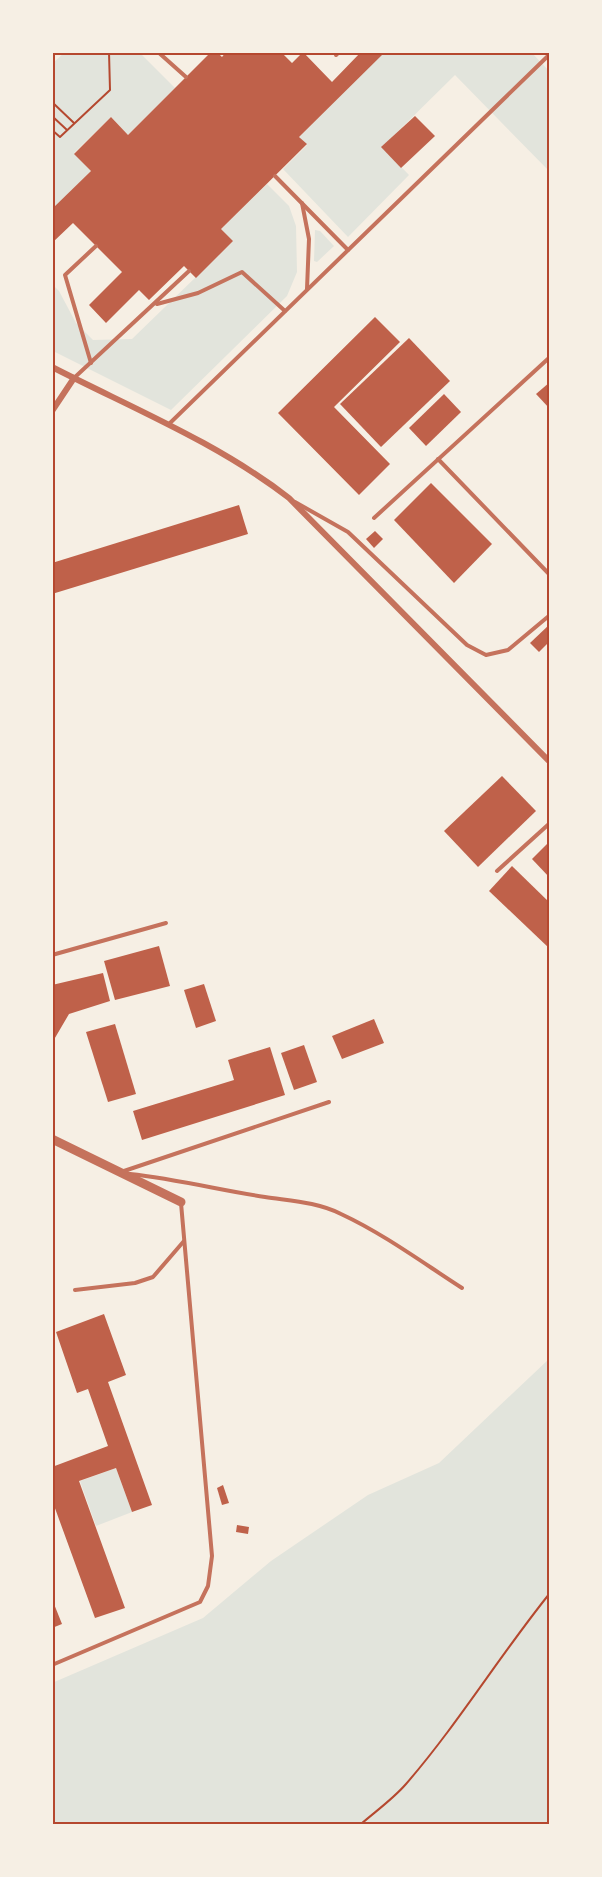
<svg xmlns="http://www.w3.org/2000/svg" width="602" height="1877" font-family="'Public Sans',sans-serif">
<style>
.green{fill:#e2e4dc}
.building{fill:#bf614a}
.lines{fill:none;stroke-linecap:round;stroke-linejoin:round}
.path{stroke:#b5482f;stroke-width:2}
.service{stroke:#c5725c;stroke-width:4}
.minor{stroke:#c5725c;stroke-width:6}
.tertiary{stroke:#c5725c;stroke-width:9}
.neatline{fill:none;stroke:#b5482f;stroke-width:2}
</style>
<rect width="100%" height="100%" fill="#f6efe4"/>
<g class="green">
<path d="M64 53H140L175 88 128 135 111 117 74 153 91 171 53 209V63Z"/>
<path d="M379 53H532L549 71V171L455 75 382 147 409 175 348 237 283 169 307 145 299 137 381 55Z"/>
<path d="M267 184 289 206 296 226 297 272 287 296 171 410 53 351 52 284 59 291 76 323 93 340 132 339 232 242 221 229Z"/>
<path d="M315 230 320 231 334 246 317 262 314 261Z"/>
<path d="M549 1359V1824H53L52 1683 203 1618 271 1561 368 1495 439 1463Z"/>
<path d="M116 1468 132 1512 96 1526 80 1481Z"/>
</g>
<g class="building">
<path d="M211 52H217L222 57 226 52H281L292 63 303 52 332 82 361 52H379L382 55 299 137 307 144 221 229 233 241 196 278 184 266 149 300 139 290 106 323 89 305 122 272 73 223 52 243V209L91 171 74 154 111 117 128 135Z"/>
<path d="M415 116 435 136 401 168 381 147Z"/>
<path d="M375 317 400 342 334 407 390 464 359 495 278 413Z"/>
<path d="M409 338 450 381 381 447 340 404Z"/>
<path d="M550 382V409L536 394Z"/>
<path d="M444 394 461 412 426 446 409 428Z"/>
<path d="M431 483 492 544 454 583 394 520Z"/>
<path d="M239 505 248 534 52 594V563Z"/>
<path d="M375 531 383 539 374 548 366 539Z"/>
<path d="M550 624V641L539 652 530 643Z"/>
<path d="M502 776 536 811 478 867 444 831Z"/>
<path d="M550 841V878L532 859Z"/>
<path d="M512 866 550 903V949L489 891Z"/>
<path d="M159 946 170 986 115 1000 104 961Z"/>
<path d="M103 973 110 1001 69 1014 52 1043V985Z"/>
<path d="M204 984 216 1021 196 1028 184 990Z"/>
<path d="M374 1019 384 1043 342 1059 332 1036Z"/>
<path d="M115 1024 136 1094 108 1102 86 1032Z"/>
<path d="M304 1045 317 1082 294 1090 281 1053Z"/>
<path d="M270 1047 285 1095 142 1140 133 1111 234 1080 228 1060Z"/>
<path d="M104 1314 126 1375 108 1382 152 1505 132 1512 116 1468 79 1481 125 1608 95 1618 52 1500V1467L108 1446 88 1389 77 1393 56 1332Z"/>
<path d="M223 1485 229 1503 222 1505 217 1488Z"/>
<path d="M237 1525 249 1527 248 1534 236 1532Z"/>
<path d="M52 1599 62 1624 52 1628Z"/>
</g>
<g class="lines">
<g class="path">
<path d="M52 102 74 123"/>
<path d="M52 116 67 130"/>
<path d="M52 130 60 137 110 90 109 52"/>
<path d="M361 1824C376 1811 393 1799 406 1784 458 1724 500 1655 550 1593"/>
</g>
<g class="service">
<path d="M158 52 186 77"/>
<path d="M336 55 339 52"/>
<path d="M275 176 348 250"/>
<path d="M302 203 309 239 307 289"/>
<path d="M157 304 198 293 242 272 285 311"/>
<path d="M91 363 65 275 96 246"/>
<path d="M74 378 189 271"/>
<path d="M169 424 550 54"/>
<path d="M438 459 550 575"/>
<path d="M295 502 348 532 467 645 486 655 508 650 550 615"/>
<path d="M374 518 550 357"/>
<path d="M497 871 550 823"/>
<path d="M52 955 166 923"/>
<path d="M124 1171 329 1102"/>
<path d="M130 1174C176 1179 220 1190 265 1197 291 1201 317 1202 341 1214 384 1234 423 1263 462 1288"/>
<path d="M75 1290 135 1283 153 1277 184 1241"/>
<path d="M52 1665 200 1602 208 1586 212 1556 181 1203"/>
</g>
<g class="minor">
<path d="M52 367C132 408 218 443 289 498L550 762"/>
<path d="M52 411 74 378"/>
</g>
<path class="tertiary" d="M52 1139 181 1202"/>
</g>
<rect width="602" height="1877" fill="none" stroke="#f6efe4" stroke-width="108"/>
<rect x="54" y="54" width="494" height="1769" class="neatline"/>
</svg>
